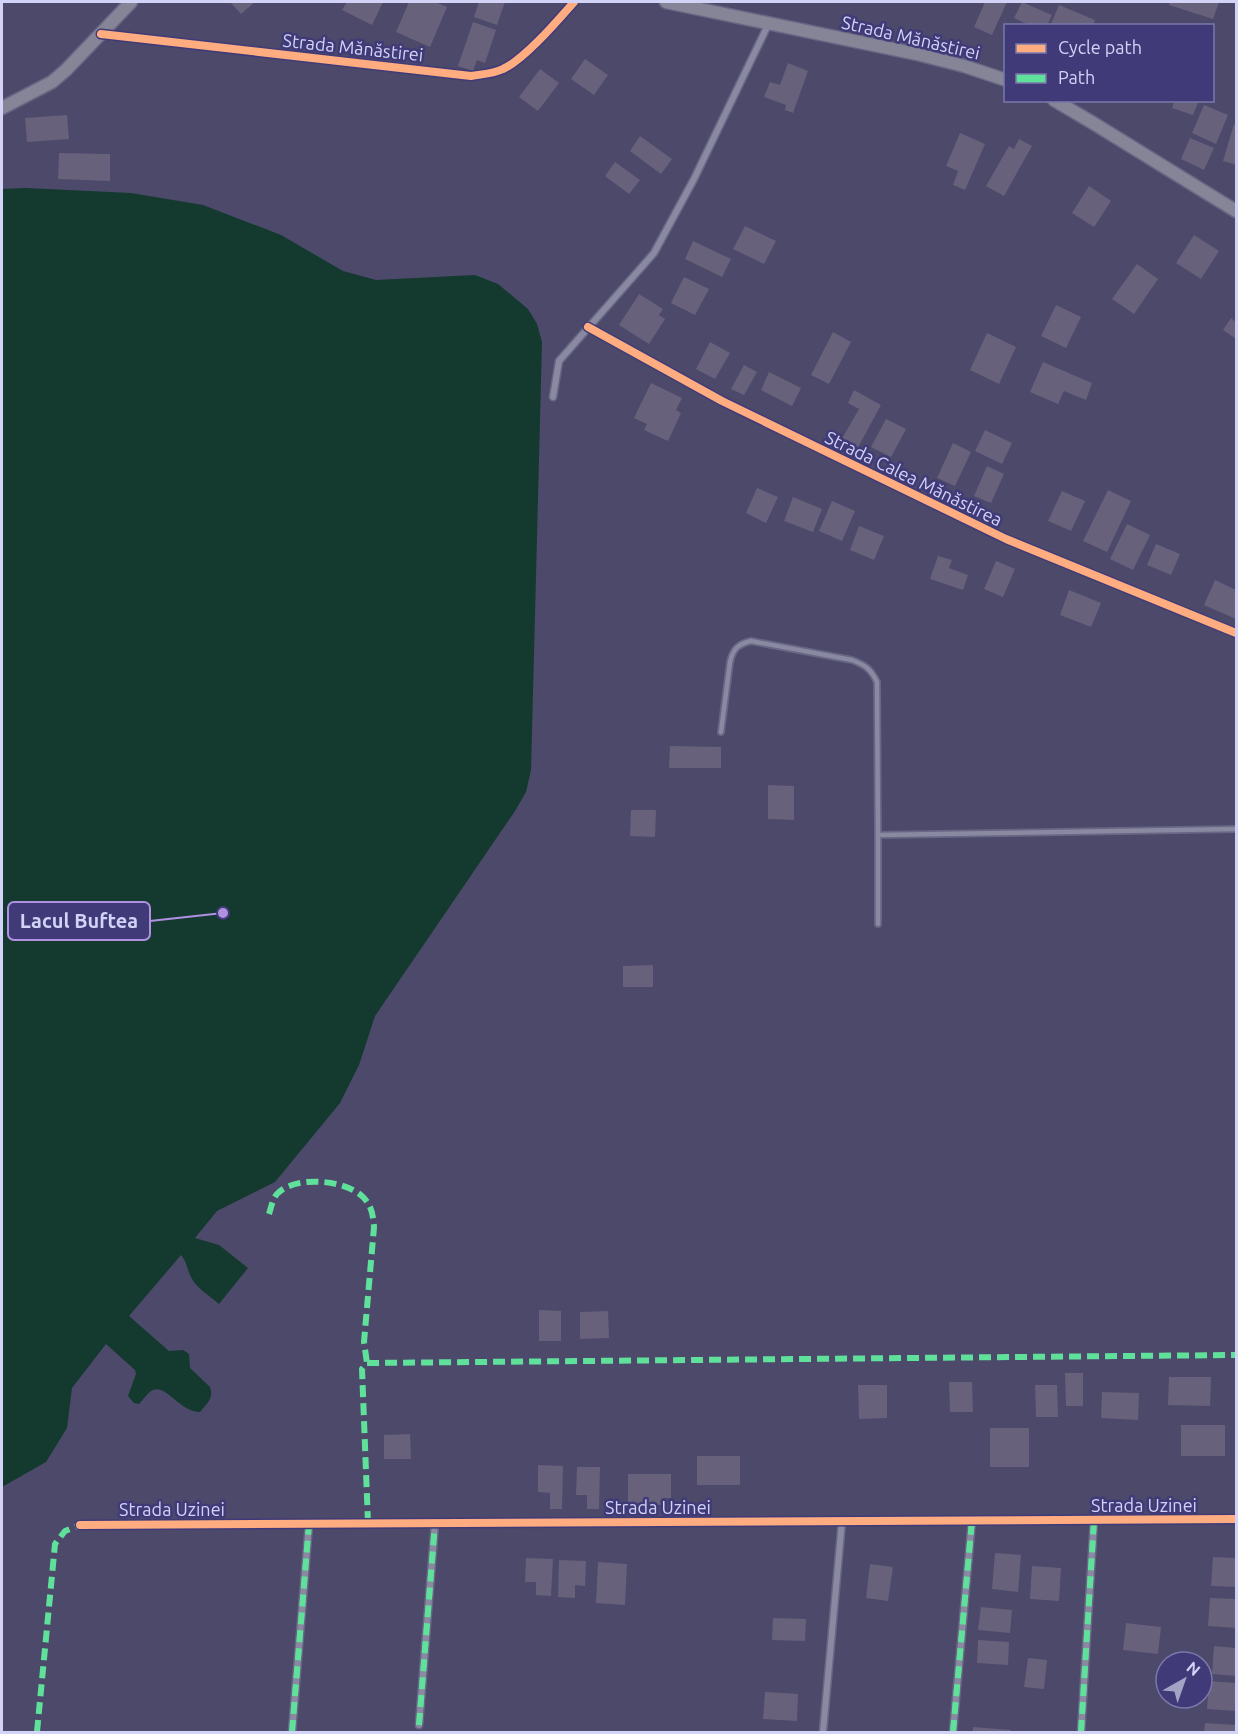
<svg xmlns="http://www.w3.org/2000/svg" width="1238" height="1734" font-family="Ubuntu,sans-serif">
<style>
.water{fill:#14392e}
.building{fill:#67617b}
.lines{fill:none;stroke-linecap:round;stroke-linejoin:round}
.lane-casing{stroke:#686684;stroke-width:8}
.street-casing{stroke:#686684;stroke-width:9}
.secondary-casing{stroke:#686684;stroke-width:15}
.lane{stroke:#8989a1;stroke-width:4.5}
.street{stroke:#8989a1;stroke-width:6}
.secondary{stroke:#868497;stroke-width:12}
.quiet{stroke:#60e19b;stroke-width:6;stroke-dasharray:12 6;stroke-linecap:butt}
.cycleway-casing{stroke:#403b78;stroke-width:11}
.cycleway{stroke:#ffac80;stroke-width:8}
.labels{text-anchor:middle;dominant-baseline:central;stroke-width:5;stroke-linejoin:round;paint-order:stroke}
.street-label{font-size:18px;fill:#d2d3f7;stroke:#403b78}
.leader{fill:none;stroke:#af90e1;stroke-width:2}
.callout-dot{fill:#af90e1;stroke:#403b78;stroke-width:2}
.callout{fill:#403b78;stroke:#af90e1;stroke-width:2}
.callout-label{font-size:20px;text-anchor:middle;font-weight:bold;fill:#d2d3f7}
</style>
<rect width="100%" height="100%" fill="#4c496a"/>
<path class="water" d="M26 188 131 193 203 205 281 235 343 271 376 280 475 275 498 284 528 309 537 324 542 342 531 770 526 792 515 811 375 1016 359 1065 340 1103 275 1182 217 1211 195 1238 219 1245 248 1268 219 1304C210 1296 196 1288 191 1277 187 1269 187 1262 181 1255L129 1316 169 1351 183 1350 189 1354 190 1368 210 1387C214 1398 207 1404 200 1412 180 1412 166 1384 153 1390 148 1392 143 1400 139 1404L134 1403 128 1396 136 1374 135 1370 106 1344 72 1388 67 1428 46 1462 2 1487V189Z"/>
<g class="building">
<path d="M230 2H255L241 14Z"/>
<path d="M347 2H383L372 25 342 10Z"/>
<path d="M409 2H435L447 7 430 47 396 32Z"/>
<path d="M479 2H505L497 25 474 17Z"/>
<path d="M985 2H1007L992 35 974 27Z"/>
<path d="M1022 2 1052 15 1047 26H1026L1027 24 1014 18Z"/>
<path d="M1170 2H1219L1213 19 1169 5Z"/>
<path d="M1059 5 1095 20 1093 26H1050Z"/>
<path d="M473 22 496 30 485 63 477 60 473 71 458 66Z"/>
<path d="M585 59 608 75 594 95 571 79Z"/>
<path d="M788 63 808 71 793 113 785 110 786 105 764 97 770 82 780 85Z"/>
<path d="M540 69 559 83 538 111 519 97Z"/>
<path d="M1175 100H1199L1193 115 1172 108Z"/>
<path d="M1204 105 1228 115 1216 144 1192 133Z"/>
<path d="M67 115 69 139 27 142 25 118Z"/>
<path d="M1234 124 1236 125V165L1223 161Z"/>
<path d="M960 133 985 144 965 190 953 185 958 171 946 166Z"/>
<path d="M640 136 672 159 661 174 630 151Z"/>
<path d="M1190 138 1214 148 1204 170 1181 159Z"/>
<path d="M1019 139 1032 146 1004 196 986 186 1009 146 1014 149Z"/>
<path d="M59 153 110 154V181L58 179Z"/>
<path d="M615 162 640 180 629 194 605 176Z"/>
<path d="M1089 186 1111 201 1094 227 1072 213Z"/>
<path d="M745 226 776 241 764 264 733 249Z"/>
<path d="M1194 235 1219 251 1201 279 1176 263Z"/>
<path d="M693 241 731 259 722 277 685 259Z"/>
<path d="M1137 264 1158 279 1134 314 1112 299Z"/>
<path d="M684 277 709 289 695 315 671 303Z"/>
<path d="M639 294 663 309 659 315 665 319 649 344 619 325Z"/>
<path d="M1056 305 1081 317 1066 348 1041 336Z"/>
<path d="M1231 318 1236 322V339L1223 330Z"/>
<path d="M833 332 851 342 829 384 811 375Z"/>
<path d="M987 333 1016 347 999 384 970 370Z"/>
<path d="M710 342 730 353 715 379 696 369Z"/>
<path d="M1043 362 1092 383 1086 400 1064 391 1058 404 1030 392Z"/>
<path d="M744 365 757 372 744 395 731 389Z"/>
<path d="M769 372 801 388 792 406 761 390Z"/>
<path d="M651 383 682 398 676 410 681 413 668 441 644 430 647 424 634 418Z"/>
<path d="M854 390 881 405 856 451 840 442 859 409 848 403Z"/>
<path d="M886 419 906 429 891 457 871 447Z"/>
<path d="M985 430 1012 443 1002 464 975 451Z"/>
<path d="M953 443 971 452 955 486 937 478Z"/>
<path d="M987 466 1004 474 991 503 974 496Z"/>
<path d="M757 488 778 497 766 523 746 513Z"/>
<path d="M1108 490 1131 501 1107 552 1083 541Z"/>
<path d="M1062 491 1085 501 1071 531 1048 521Z"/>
<path d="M793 497 822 509 813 532 784 521Z"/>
<path d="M832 501 855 511 842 541 819 531Z"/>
<path d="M1127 524 1150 535 1133 570 1110 559Z"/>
<path d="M859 526 884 536 874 560 850 550Z"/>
<path d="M1156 544 1180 554 1171 575 1147 565Z"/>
<path d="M938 556 952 560 949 568 968 575 963 590 930 579Z"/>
<path d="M996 561 1015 569 1003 597 984 589Z"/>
<path d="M1215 580 1236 590V619L1204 605Z"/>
<path d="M1069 590 1101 603 1091 627 1060 615Z"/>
<path d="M670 746 721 747V768H669Z"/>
<path d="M768 785 794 786V820L768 819Z"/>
<path d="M631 810H656L655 837 630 836Z"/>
<path d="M653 965V987H623V966Z"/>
<path d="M539 1310 561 1311V1341H539Z"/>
<path d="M608 1311 609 1338 580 1339V1312Z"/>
<path d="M1065 1373H1083V1406H1066Z"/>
<path d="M1169 1377H1211L1210 1406 1168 1405Z"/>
<path d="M949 1382H972L973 1412H950Z"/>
<path d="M858 1385H887V1418L859 1419Z"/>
<path d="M1035 1385H1057L1058 1417H1036Z"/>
<path d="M1102 1392 1139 1393 1138 1420 1101 1418Z"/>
<rect x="1181" y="1425" width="44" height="31"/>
<rect x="990" y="1428" width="39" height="39"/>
<path d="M410 1434 411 1459H384V1435Z"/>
<rect x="697" y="1456" width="43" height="29"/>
<path d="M538 1465 563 1466 562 1509H550V1493L538 1492Z"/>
<path d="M577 1467H600L599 1509H587V1495H576Z"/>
<path d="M628 1474H671V1498H662V1505L628 1504Z"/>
<path d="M995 1553 1021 1555 1018 1592 992 1589Z"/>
<path d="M1213 1557 1236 1558V1587L1211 1586Z"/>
<path d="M526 1558 553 1559 551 1596 536 1595V1582H525Z"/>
<path d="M559 1560 586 1561 585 1586 575 1585V1598L558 1597Z"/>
<path d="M598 1562 627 1564 625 1605 596 1603Z"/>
<path d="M870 1564 893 1567 888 1601 866 1598Z"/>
<path d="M1032 1566 1061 1568 1059 1601 1030 1599Z"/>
<path d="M1210 1598 1236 1599V1628L1208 1626Z"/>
<path d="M981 1607 1012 1610 1010 1633 978 1630Z"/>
<path d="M773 1618 806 1619 805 1641 772 1640Z"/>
<path d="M1126 1623 1161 1627 1158 1654 1123 1650Z"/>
<path d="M978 1640 1009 1642 1008 1665 977 1663Z"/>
<path d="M1214 1646 1236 1648V1676L1212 1674Z"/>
<path d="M1028 1658 1047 1660 1044 1689 1024 1687Z"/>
<path d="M1209 1681 1236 1683V1711L1207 1709Z"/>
<path d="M765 1692 798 1694 797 1721 763 1719Z"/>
<path d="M1205 1723 1236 1725V1732H1204Z"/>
<path d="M973 1727 1011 1730 1010 1732H973Z"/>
</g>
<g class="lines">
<g class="lane-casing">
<g id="lane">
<path d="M721 732 730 662C733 649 738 644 751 641L852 660C865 665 871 669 877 682L878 835 1236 829"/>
<path d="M878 835V924"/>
</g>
</g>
<g class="street-casing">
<g id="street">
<path d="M101 34 471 76C482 74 493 74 503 69 525 59 558 20 574 2"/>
<path d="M588 327 722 401 1006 539 1236 633"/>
<path d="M553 397 559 361 654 253 694 179 769 23"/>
<path d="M80 1525 1236 1519"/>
<path d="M419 1725 435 1523"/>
<path d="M292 1732 309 1524"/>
<path d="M823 1732 842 1521"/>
<path d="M953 1732 972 1520"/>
<path d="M1081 1732 1094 1520"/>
</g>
</g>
<g class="secondary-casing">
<g id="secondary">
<path d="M666 2 917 54 964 66 1006 80"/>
<path d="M1054 100 1093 123 1236 211"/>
<path d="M2 108 52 82 66 70 131 2"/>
</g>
</g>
<use href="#lane" class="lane"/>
<use href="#street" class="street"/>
<use href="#secondary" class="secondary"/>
<g class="quiet">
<path d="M269 1214C271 1208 273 1197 278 1193 297 1175 346 1180 363 1197 372 1206 373 1215 374 1227L364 1342 367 1363"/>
<path d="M368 1523 362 1369 367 1363 1236 1355"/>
<path d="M419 1725 435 1523"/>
<path d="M37 1732 55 1544 65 1531 80 1525"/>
<path d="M292 1732 309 1524"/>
<path d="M953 1732 972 1520"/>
<path d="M1081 1732 1094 1520"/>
</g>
<g class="cycleway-casing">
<g id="cycleway">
<path d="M101 34 471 76C482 74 493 74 503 69 525 59 558 20 574 2"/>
<path d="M588 327 722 401 1006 539 1236 633"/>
<path d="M80 1525 1236 1519"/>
</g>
</g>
<use href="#cycleway" class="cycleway"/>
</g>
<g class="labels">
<g class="street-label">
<text transform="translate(911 37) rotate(13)">Strada Mănăstirei</text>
<text transform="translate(353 47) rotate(6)">Strada Mănăstirei</text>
<text transform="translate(914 478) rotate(26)">Strada Calea Mănăstirea</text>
<text x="1144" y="1505">Strada Uzinei</text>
<text x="658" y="1507">Strada Uzinei</text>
<text x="172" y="1509">Strada Uzinei</text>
</g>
</g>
<path class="leader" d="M223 913L150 921"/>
<circle class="callout-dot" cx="223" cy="913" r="6"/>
<rect class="callout" x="8" y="902" width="142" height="38" rx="6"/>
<g class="callout-label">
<text x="79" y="928">Lacul Buftea</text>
</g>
<rect width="1238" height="1734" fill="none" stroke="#d2d3f7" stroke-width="6"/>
<rect x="1004" y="24" width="210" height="78" fill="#403b78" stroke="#7a78ab" stroke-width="1.5"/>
<rect x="1016" y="44" width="30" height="9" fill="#ffac80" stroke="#7a78ab" stroke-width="1.5"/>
<text x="1058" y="54" font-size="18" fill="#d2d3f7">Cycle path</text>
<rect x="1016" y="74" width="30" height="9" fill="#60e19b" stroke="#7a78ab" stroke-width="1.5"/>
<text x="1058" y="84" font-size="18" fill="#d2d3f7">Path</text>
<g transform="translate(1184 1680) rotate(40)"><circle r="28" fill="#403b78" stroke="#7a78ab" stroke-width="1.5"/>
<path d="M0-4.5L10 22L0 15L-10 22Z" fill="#a3a3c6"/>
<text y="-9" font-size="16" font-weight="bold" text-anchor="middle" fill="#d2d3f7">N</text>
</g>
</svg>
